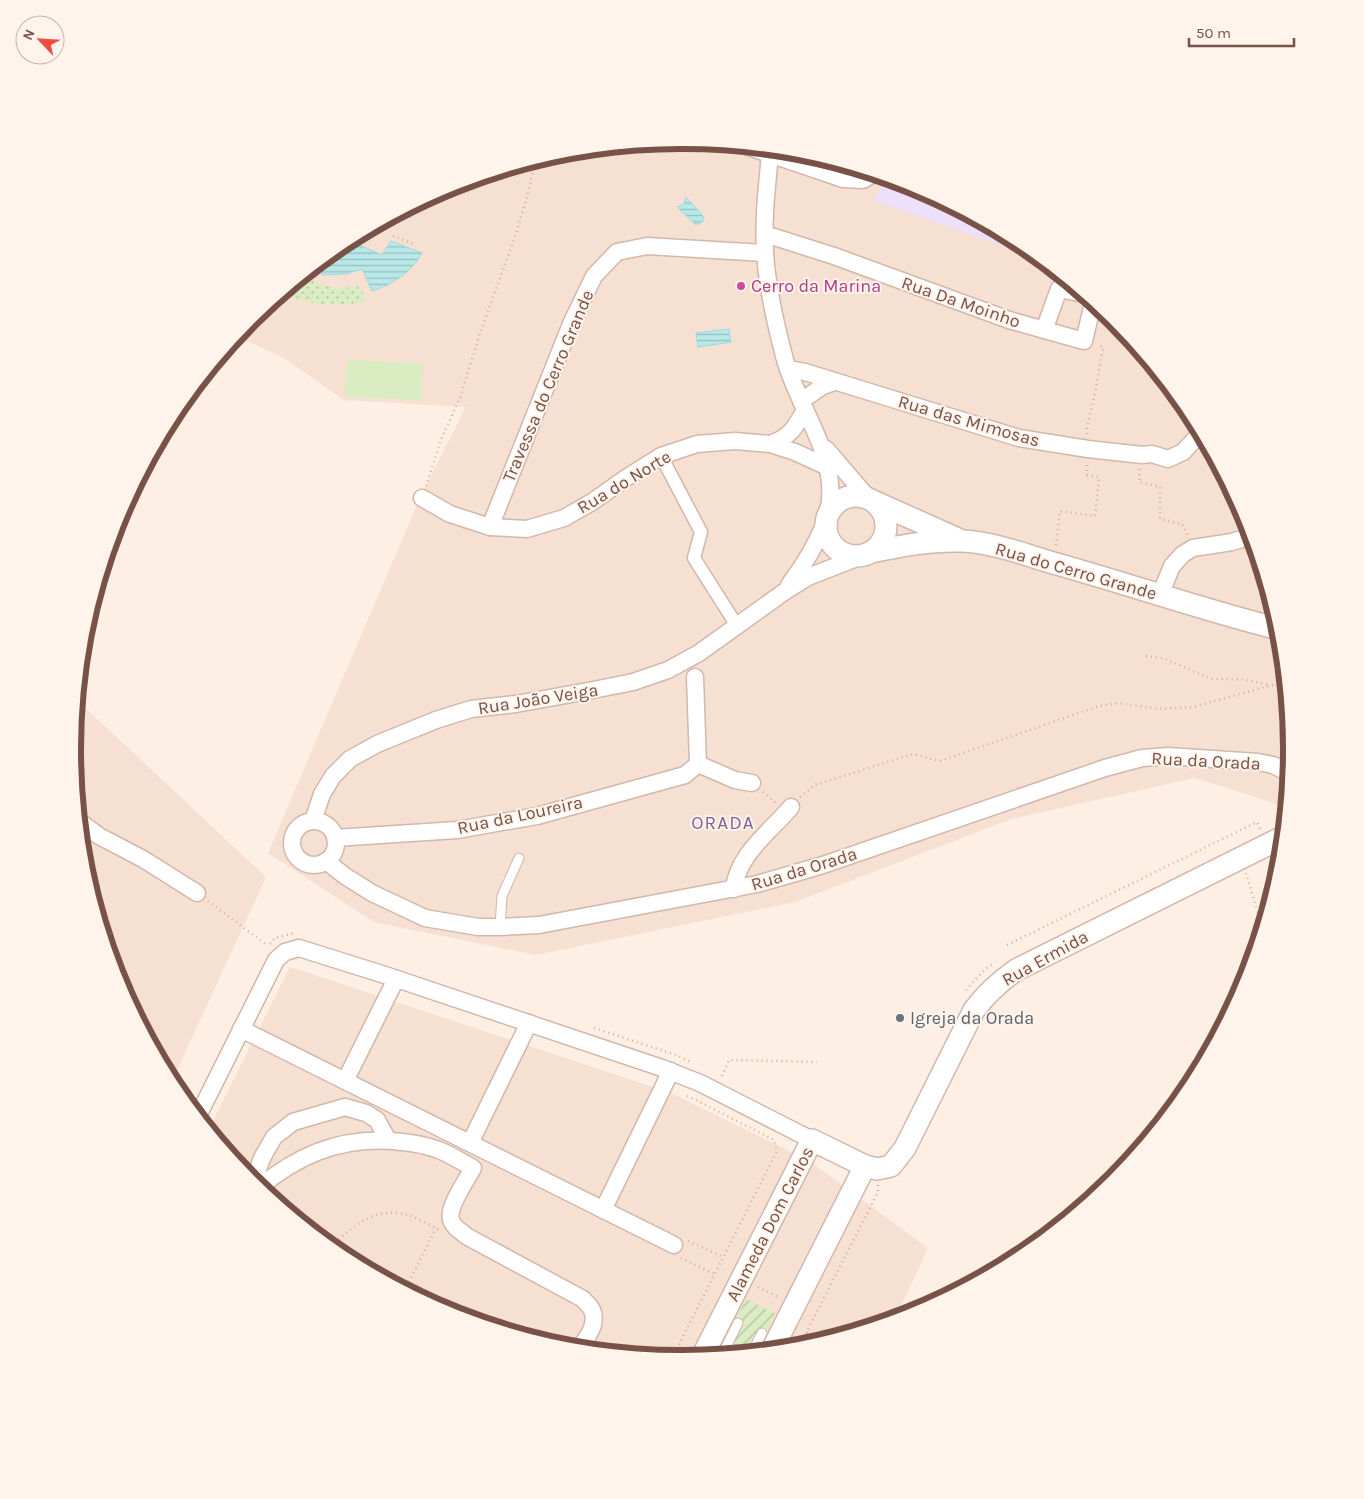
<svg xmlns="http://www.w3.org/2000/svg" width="1364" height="1499" font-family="Karla,sans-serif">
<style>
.residential{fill:#f6e0d1}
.education{fill:#ede0fa}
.grass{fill:url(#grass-dots)}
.park{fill:#daecc1}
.garden{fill:url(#garden-furrows)}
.water{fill:url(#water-rules);stroke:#9cdbdb}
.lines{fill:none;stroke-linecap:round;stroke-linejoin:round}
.service-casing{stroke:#d2b7ab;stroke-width:11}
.pedestrian-casing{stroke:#d2b7ab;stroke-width:15}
.minor-casing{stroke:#d2b7ab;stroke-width:19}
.tertiary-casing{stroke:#d2b7ab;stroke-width:24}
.path{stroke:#daaa9c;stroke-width:2.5;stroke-dasharray:1 4;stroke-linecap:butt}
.service{stroke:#fff;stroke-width:9}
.pedestrian{stroke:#fff;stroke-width:12}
.minor{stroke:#fff;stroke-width:16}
.tertiary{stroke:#fff;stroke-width:21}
.hotel-dot{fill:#d1479c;stroke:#fff4eb;stroke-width:2}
.worship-dot{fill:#6b7280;stroke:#fff4eb;stroke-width:2}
.labels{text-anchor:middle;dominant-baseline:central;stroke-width:4;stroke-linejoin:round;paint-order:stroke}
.hotel-label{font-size:18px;fill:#b23c85;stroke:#fff4eb;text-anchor:start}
.street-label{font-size:18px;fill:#785147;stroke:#fff4eb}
.worship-label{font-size:18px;fill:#5b616d;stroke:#fff4eb;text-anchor:start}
.neighbourhood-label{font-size:19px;letter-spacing:1px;fill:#7f629c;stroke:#fff4eb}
.rim{fill:none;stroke:#785147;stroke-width:6}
</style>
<defs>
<pattern id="grass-dots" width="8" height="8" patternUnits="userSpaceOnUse" patternTransform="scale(1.25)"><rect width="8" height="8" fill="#daecc1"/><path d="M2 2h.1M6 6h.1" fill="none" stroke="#b6c29f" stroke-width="1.8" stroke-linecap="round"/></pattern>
<pattern id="garden-furrows" width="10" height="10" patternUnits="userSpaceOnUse" patternTransform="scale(1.25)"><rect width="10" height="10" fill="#daecc1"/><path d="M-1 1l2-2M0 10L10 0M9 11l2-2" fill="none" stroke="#b6c29f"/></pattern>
<pattern id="water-rules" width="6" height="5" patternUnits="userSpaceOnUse" patternTransform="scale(1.25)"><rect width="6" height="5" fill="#b7e9e8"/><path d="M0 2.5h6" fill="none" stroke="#9abfbe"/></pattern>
</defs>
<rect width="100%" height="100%" fill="#feefe4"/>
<g class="residential">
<path d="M682 140 801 152 916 187 1021 243 1113 319 1189 411 1245 517 1280 631 1291 750 1286 808 1259 798 1194 778 1011 819 795 902 536 955 374 922 268 853 423 491 466 407 344 400 284 358 237 336 251 318 344 243 449 186 563 152Z"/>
<path d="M77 700 266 877 172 1081 119 982 84 868 73 749Z"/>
<path d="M290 967 671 1093 808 1160 928 1248 895 1319 801 1347 682 1359 563 1347 448 1312 343 1256 251 1180 209 1129Z"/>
</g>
<path class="education" d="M887 178 916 187 1021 243 1040 259 873 200Z"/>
<path class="grass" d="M302 277 336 289 359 286 367 300C338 309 309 305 283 292Z"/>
<path class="park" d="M347 360 423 363 421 400 345 397Z"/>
<path class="garden" d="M746 1299 775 1313 763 1338 756 1333 746 1353 727 1355 741 1327 734 1323Z"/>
<g class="water">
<path d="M686 197 704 217 703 221 699 224H695L677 207 684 204Z"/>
<path d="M391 241 422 253C411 273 393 284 372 291L362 269 346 274 322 275V261L344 253 359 245 382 255Z"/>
<path d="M729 329 731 342 698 347 696 333Z"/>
</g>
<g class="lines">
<g class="service-casing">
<g id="service">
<path d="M500 927 502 896 519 858"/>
<path d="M752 1352 762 1333"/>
<path d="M722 1355 738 1323"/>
</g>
</g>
<g class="pedestrian-casing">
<path id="pedestrian" d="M661 456 701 532 694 558 737 626"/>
</g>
<g class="minor-casing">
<g id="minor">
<path d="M746 146 843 179 863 180 873 174"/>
<path d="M770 154C767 186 763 219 765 252 767 287 775 322 784 356 798 411 841 455 828 514"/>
<path d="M765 234 834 256 1009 320 1084 341 1093 303"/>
<path d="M1044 330 1059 289 1084 294"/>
<path d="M788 369 805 372 1019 438 1088 449 1142 455 1152 454 1168 459 1183 452 1197 437 1199 429"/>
<path d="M801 401 823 386 834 382"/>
<path d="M770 444C790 437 795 428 805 410"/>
<path d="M826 449 869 499"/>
<path d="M422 498 450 514 490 527 527 529 564 518 592 502 626 478 661 456 697 444 735 441 770 444 795 452 828 467"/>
<path d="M490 527 571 324 594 276 617 252 647 246 765 253"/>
<path d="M789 585C804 565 816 546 825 522"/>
<path d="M1160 595 1172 566 1183 554 1193 548 1232 542 1251 536"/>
<path d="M698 764 735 780 752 783"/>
<circle cx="314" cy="843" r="22"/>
<path d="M313 821 322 794 333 776 350 759 377 744 436 720 471 709 516 704 588 691 633 682 668 670 699 653 784 592 808 577 862 556"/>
<path d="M80 822 99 836 143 859 197 893"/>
<path d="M335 838 457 830 537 816 685 775 698 764 695 677"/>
<path d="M326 861 345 876 372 893 425 918 478 927H500L539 925 757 884 823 865 1105 768 1142 758 1168 756 1258 762 1273 765 1289 773"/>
<path d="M734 889C737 855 770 832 791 807"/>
<path d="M241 1029 674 1245"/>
<path d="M345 1081 396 979"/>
<path d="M198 1116 276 960 285 952 299 948 385 975 662 1068 700 1083 812 1140"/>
<path d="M470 1143 529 1023"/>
<path d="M259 1187 257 1172 262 1158 274 1137 293 1122 345 1107 366 1113 377 1120 388 1140"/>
<path d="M260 1187C300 1153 348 1135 402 1142 414 1143 428 1146 439 1150 451 1155 462 1162 473 1168 467 1180 447 1207 451 1220 453 1227 463 1233 468 1237L583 1299C585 1302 589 1305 591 1308 599 1322 587 1339 578 1349"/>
<path d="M603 1210 671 1071"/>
</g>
</g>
<g class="tertiary-casing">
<g id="tertiary">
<circle cx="856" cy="526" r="30"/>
<path d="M875 502 958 539"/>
<path d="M871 552C900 546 931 540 961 541 992 542 1023 554 1053 563 1129 584 1203 610 1279 629"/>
<path d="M772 1350 865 1166"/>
<path d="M702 1357 812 1140 865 1166 877 1169 891 1166 905 1148 974 1010C986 994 999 982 1016 970L1283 837"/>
</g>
</g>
<g class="path">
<path d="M393 236 416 245"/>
<path d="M1087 434V428L1095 394 1103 347 1097 345"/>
<path d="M1140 469 1139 482 1160 487V519L1182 524 1188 535"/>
<path d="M426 486 441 440 461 395 479 336 516 234 529 190 535 160"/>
<path d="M1056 545 1060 511 1095 516 1099 477 1087 475V464"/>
<path d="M1146 656 1165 659 1211 679H1241L1270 685"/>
<path d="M763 792 776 803"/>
<path d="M800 797 815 785 913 754 940 761 1099 706 1119 703 1159 709 1193 707 1272 685 1285 686"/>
<path d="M1246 873 1262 927"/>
<path d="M208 901 268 946"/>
<path d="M270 944 275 938 294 933"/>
<path d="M1007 945 1257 822 1260 829"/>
<path d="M966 990 985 969 994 963"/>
<path d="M594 1028 676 1055 691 1062"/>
<path d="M1200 1067 1198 1065 1261 931"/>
<path d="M722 1076 729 1060 817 1062"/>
<path d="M688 1241 723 1257"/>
<path d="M332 1247C349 1228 372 1210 399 1213 413 1215 426 1223 439 1230"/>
<path d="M681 1258 714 1274"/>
<path d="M378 1275C400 1276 433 1288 443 1310"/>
<path d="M409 1282 436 1228"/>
<path d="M758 1287 780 1298"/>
<path d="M807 1333 823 1341"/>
<path d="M799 1347 878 1192V1185"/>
<path d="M672 1358 777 1151 774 1140 684 1094"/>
</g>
<use href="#service" class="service"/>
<use href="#pedestrian" class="pedestrian"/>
<use href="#minor" class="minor"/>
<use href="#tertiary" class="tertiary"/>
</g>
<circle class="hotel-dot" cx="741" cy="286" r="5"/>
<circle class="worship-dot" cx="900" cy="1018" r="5"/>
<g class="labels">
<g class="hotel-label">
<text x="751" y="286">Cerro da Marina</text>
</g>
<g class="street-label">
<text transform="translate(961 302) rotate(19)">Rua Da Moinho</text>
<text transform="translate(548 386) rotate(-67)">Travessa do Cerro Grande</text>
<text transform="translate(969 421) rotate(16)">Rua das Mimosas</text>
<text transform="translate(624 482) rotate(-31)">Rua do Norte</text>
<text transform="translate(1076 571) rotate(16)">Rua do Cerro Grande</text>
<text transform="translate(538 699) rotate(-9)">Rua João Veiga</text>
<text transform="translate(1206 761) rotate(3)">Rua da Orada</text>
<text transform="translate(520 815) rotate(-12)">Rua da Loureira</text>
<text transform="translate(804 869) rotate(-17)">Rua da Orada</text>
<text transform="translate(1045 958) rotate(-29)">Rua Ermida</text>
<text transform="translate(770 1224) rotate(-63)">Alameda Dom Carlos</text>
</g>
<g class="worship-label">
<text x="910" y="1018">Igreja da Orada</text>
</g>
<g class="neighbourhood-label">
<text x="723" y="823">ORADA</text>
</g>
</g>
<path d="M0 0H1364V1499H0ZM681 149H683A600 600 0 0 1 1283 749V750A600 600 0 0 1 683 1350H681A600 600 0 0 1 81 750V749A600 600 0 0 1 681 149Z" fill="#fff4eb" fill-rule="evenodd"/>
<path class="rim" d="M681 149H683A600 600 0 0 1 1283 749V750A600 600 0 0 1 683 1350H681A600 600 0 0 1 81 750V749A600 600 0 0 1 681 149Z"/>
<g transform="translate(40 40) rotate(295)"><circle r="24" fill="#fff4eb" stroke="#c9b3a9"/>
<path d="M0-4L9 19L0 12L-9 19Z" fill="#f04c40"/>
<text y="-8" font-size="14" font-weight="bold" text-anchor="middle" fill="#785147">N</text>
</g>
<path d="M1189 38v8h105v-8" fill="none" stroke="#785147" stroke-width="2.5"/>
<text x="1196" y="38" font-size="15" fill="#785147" stroke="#fff4eb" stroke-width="4" paint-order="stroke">50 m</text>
</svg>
